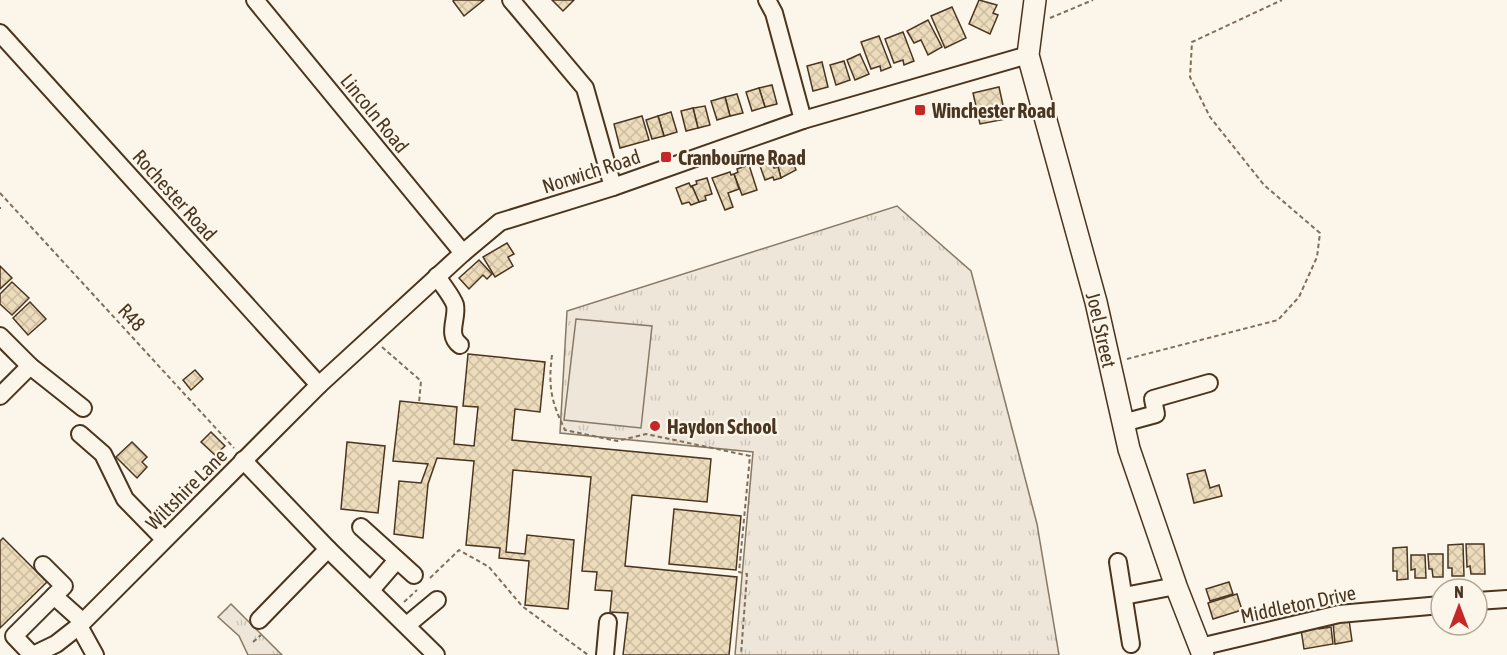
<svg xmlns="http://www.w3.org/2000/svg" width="1507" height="655" font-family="'Asap Condensed',sans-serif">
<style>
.grass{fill:url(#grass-tufts);stroke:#887966;stroke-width:1.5}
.pitch{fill:#ede6d9;stroke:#887966;stroke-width:1.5}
.building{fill:url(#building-cross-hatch);stroke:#4a3520;stroke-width:1.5}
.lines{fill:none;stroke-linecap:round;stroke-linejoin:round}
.minor-casing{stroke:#4a3520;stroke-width:20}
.major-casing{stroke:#4a3520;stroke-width:24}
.path{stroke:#7f6f5c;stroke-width:2;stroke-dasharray:4.5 3;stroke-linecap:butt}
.minor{stroke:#fbf6e9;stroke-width:16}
.major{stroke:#fbf6e9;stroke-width:21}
.fence{stroke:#4a3520;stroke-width:1.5;stroke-dasharray:8 3;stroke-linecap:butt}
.poi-dot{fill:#c62828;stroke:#fbf6e9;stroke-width:2}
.labels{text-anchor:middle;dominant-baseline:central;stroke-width:4.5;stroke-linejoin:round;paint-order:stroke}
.poi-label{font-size:20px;font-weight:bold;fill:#4a3520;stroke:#fbf6e9;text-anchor:start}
.street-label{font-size:20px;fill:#4a3520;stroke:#fbf6e9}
</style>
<defs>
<pattern id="grass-tufts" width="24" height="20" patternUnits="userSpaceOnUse" patternTransform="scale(1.5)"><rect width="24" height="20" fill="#ede6d9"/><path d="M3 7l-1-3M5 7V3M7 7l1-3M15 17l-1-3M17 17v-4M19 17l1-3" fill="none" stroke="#cdc6ba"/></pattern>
<pattern id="building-cross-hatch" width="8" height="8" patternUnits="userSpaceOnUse" patternTransform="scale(1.5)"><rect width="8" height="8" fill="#ecdcbc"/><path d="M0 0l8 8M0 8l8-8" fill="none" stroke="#ccbda1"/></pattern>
</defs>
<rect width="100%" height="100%" fill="#fbf6e9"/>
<g class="grass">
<path d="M897 206 971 271 1037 524 1059 655H735L753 452 560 433 567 311Z"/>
<path d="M231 604 282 655H248L239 636 218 617Z"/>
</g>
<path class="pitch" d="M576 319 652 326 641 428 564 420Z"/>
<g class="building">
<path d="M484 0 464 16 453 1 454 0Z"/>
<path d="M552 0H574L563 11Z"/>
<path d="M979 0 997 5 993 13 998 15 990 34 969 24Z"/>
<path d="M952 7 966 38 945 48 931 16Z"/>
<path d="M928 20 942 47 928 55 921 40 914 43 907 31Z"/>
<path d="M903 32 914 61 904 65 903 60 894 63 885 39Z"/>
<path d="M879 36 891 67 881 71 880 66 871 69 861 42Z"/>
<path d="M860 54 869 74 855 80 847 60Z"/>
<path d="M844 61 850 80 836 85 830 65Z"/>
<path d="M822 62 828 87 813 91 807 66Z"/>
<path d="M772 85 777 104 765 107 759 88Z"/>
<path d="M999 87 1006 119 980 124 973 93Z"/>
<path d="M759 88 765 107 752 111 746 92Z"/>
<path d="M737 94 743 113 730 116 725 97Z"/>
<path d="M725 97 730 116 717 120 711 101Z"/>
<path d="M705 106 710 125 698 128 693 108Z"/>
<path d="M693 108 698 128 686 131 681 111Z"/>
<path d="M671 112 677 132 664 136 658 116Z"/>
<path d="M642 116 649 140 620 148 614 124Z"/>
<path d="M658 116 664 136 652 139 646 120Z"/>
<path d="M790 154 796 170 781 178 778 167 782 165 779 158Z"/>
<path d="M771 159 774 168 778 167 781 178 774 180 773 177 765 180 759 163Z"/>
<path d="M749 165 757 190 742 195 734 174 738 172 737 169Z"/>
<path d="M730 172 731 175 734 174 739 189 728 193 733 207 725 210 712 178Z"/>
<path d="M707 178 712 194 705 196 706 200 699 202 692 186 697 184 696 181Z"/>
<path d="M689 183 691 187 692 186 699 202 691 205 689 202 682 204 676 188Z"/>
<path d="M507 243 514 254 508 257 513 266 495 277 483 257Z"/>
<path d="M479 260 492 274 487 279 483 275 469 289 459 278Z"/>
<path d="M0 266 12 278 0 289Z"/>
<path d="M12 282 29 298 12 315 0 304V294Z"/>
<path d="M30 302 46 319 28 335 13 318Z"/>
<path d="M468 354 545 362 540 412 515 409 512 440 711 459 707 502 632 495 625 566 737 577 729 655H623L628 613 610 612 612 591 595 590 597 572 582 571 591 477 513 470 506 552 525 554 527 535 574 540 568 609 525 605 529 561 499 558 500 548 466 545 474 461 437 458 428 484 423 538 394 534 399 481 421 483 428 464 393 461 400 401 457 407 454 444 474 446 478 407 463 406Z"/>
<path d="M195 370 203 379 191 390 183 380Z"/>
<path d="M211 432 225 446 215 455 201 442Z"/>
<path d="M132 442 147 457 142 462 147 467 137 478 116 457Z"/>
<path d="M347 442 385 446 378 513 341 509Z"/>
<path d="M1205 470 1210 488 1219 485 1222 496 1194 503 1187 474Z"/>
<path d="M674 509 741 516 736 570 669 564Z"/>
<path d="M3 538 47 582 0 628V541Z"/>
<path d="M1463 544 1464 576H1452V568H1448V545Z"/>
<path d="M1466 544H1484L1485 574H1471L1470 566 1467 567Z"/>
<path d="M1407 547 1408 579 1397 580V571H1393V548Z"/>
<path d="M1428 554H1443V577H1433L1432 569H1429Z"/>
<path d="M1411 555H1425L1426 578H1415V569L1411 570Z"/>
<path d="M1229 582 1233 594 1210 601 1206 589Z"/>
<path d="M1237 594 1242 610 1213 619 1208 603Z"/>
<path d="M1349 620 1352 641 1335 644 1333 622Z"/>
<path d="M1318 626 1319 629 1331 627 1333 644 1304 649 1301 629Z"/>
</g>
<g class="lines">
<g class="minor-casing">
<g id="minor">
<path d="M255 0 463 253"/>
<path d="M511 0 585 88 613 187"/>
<path d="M767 0 774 13 803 120"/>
<path d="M0 33 319 385"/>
<path d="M437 276C442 285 452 296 455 305 458 318 446 335 460 345"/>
<path d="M0 336 30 366 83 408"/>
<path d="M0 396 30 366"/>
<path d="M1123 423 1156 414 1153 399 1209 383"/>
<path d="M80 434 103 454 125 499 164 539"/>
<path d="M243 460 328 549 436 655"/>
<path d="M361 527 414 575"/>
<path d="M1118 562 1131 644"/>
<path d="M371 590 397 560"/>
<path d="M54 596 82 621"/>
<path d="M1124 596 1176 586"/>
<path d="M1477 601 1507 599"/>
<path d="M259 620 328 549"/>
<path d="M407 625 437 600"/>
<path d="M79 626 95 655"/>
<path d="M1200 647 1339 614 1441 605"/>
<path d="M32 655 14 636 64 586 43 565"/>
<path d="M33 655 56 644 79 626 319 385 463 253 500 222 613 187 803 120 1028 55"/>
<path d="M605 655 608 622"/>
</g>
</g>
<g class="major-casing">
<g id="major">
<path id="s1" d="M1035 0 1028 55 1096 302 1129 449 1176 586 1203 655"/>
</g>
</g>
<g class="path">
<path d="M1050 18 1093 0"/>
<path d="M0 193 234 448"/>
<path d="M382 347 421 381 419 403"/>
<path d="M552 355C548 387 551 401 565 430L617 441 646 434 750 456 739 572 747 574 741 655"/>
<path d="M1127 359 1278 320 1299 297 1317 257 1320 233 1264 185 1210 117 1190 77 1192 42 1282 0"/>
<path d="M430 578 459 550 489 567 522 606 588 655"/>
<path d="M404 602 417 590"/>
<path d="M253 642 261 635"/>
</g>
<use href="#minor" class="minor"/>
<use href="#major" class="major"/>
<path class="fence" d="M0 208H1"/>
</g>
<g class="poi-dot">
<rect x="914" y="104" width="12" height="12" rx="3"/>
<rect x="660" y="151" width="12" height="12" rx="3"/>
<circle cx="655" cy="426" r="6"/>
</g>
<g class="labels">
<g class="poi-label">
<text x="932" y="110">Winchester Road</text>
<text x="678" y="157">Cranbourne Road</text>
<text x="667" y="426">Haydon School</text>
</g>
<g class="street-label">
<text transform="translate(375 113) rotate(51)">Lincoln Road</text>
<text transform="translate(591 171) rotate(-18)">Norwich Road</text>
<text transform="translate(175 195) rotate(48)">Rochester Road</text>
<text transform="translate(132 317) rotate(47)">R48</text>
<text stroke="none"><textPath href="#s1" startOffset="340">Joel Street</textPath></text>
<text transform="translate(186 489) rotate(-45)">Wiltshire Lane</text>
<text transform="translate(1298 604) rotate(-12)">Middleton Drive</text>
</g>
</g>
<g transform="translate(1459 607)"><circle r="28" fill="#fbf6e9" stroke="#b4a999" stroke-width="1.5"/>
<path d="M0-4.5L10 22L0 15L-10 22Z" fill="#c62828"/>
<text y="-9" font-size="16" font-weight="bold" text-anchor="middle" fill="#4a3520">N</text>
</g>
</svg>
